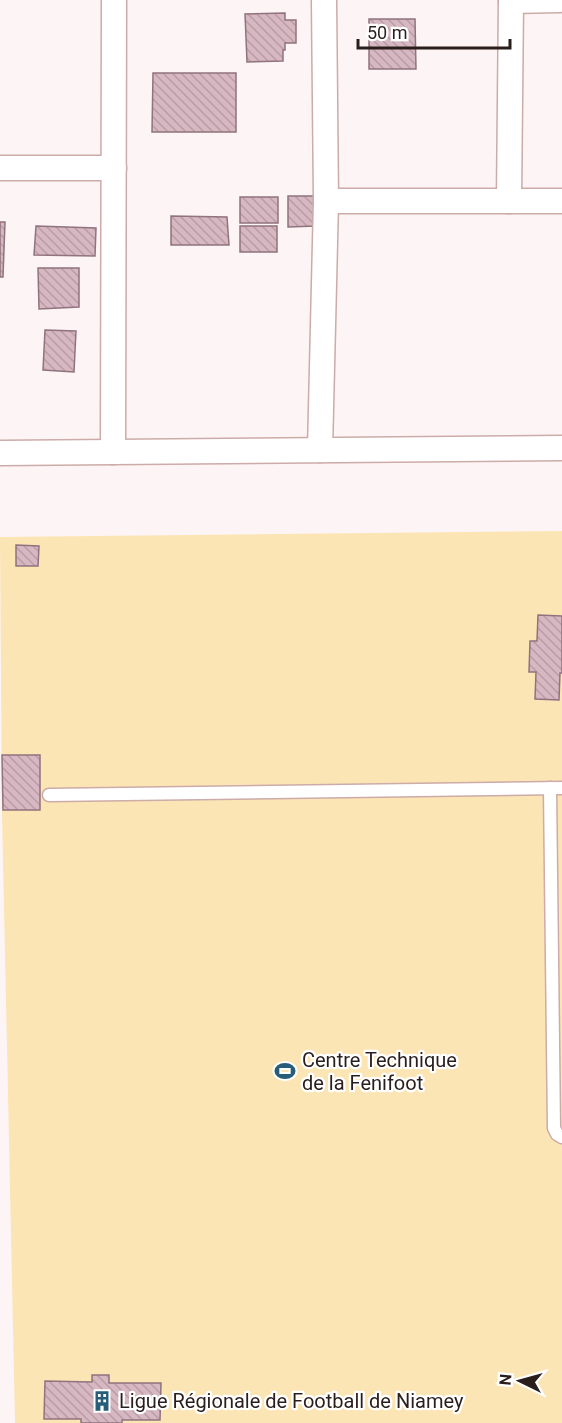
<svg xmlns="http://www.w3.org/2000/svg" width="562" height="1423" font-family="Roboto,sans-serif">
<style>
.green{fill:#fce5b5}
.building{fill:url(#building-back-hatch);stroke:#90737e;stroke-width:1.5}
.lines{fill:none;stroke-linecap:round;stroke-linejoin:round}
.lane-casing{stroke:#ccaba8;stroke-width:15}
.street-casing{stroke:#ccaba8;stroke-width:27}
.lane{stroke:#fff;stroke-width:12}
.street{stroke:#fff;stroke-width:24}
.labels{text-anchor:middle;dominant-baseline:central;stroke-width:4.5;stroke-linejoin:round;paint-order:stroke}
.poi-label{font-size:20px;fill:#2a1e1d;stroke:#fff;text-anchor:start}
</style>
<defs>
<pattern id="building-back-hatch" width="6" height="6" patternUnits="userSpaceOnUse" patternTransform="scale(1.5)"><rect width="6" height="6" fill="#d6b7c2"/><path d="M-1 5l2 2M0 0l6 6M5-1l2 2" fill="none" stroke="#b89da6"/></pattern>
</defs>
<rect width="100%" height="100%" fill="#fdf5f5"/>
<path class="green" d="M562 531V1423H15L2 814 0 537Z"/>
<g class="building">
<path d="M285 13V20H296V43H285V50H283V61L247 62 245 14Z"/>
<path d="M369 19H415L416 69H369Z"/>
<path d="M153 73H236V132H152Z"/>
<path d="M288 196H316V226L288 227Z"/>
<rect x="240" y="197" width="38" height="26"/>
<path d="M171 216 227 217 229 245H171Z"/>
<path d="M0 222H5L3 277H0Z"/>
<path d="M36 226 96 228 95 256 34 255Z"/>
<rect x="240" y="226" width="37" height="26"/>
<path d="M38 268H79V307L39 309Z"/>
<path d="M45 330 76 331 74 372 43 370Z"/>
<path d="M16 545 39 546 38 566H16Z"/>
<path d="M538 615 562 616V673H560L559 700 535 699 536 672H529L530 641H537Z"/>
<path d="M2 755H40V810H3Z"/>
<path d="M92 1375H109V1383H161L160 1420H122V1423H81V1419H44L45 1381 92 1382Z"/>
</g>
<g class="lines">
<g class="lane-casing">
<g id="lane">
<path d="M550 788 554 1128 557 1134 562 1137"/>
<path d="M49 795 562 788"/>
</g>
</g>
<g class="street-casing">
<g id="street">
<path d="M511 1 559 0"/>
<path d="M0 168H114"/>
<path d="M326 201H562"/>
<path d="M509 201 511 0"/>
<path d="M320 450 326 201 324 0"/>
<path d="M113 452 114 0"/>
<path d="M0 453 562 448"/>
</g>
</g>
<use href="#lane" class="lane"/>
<use href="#street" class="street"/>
</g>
<defs>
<g id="stadium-bare" transform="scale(1.62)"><path d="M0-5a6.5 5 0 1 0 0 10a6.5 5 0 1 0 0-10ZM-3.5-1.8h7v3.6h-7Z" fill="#265d78" stroke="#fff" stroke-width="2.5" paint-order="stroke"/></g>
<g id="building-bare" transform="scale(1.62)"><path d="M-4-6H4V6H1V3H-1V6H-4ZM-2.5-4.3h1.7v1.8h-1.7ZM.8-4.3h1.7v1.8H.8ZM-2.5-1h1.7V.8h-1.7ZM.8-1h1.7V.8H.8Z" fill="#265d78" stroke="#fff" stroke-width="2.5" paint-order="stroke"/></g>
</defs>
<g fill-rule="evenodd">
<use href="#stadium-bare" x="285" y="1071"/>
<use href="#building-bare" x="102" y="1401"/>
</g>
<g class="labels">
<g class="poi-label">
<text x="302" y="1060">Centre Technique<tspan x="302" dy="23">de la Fenifoot</tspan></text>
<text x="119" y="1401">Ligue Régionale de Football de Niamey</text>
</g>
</g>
<g transform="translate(520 1381) rotate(275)" stroke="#ffffff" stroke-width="4.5" paint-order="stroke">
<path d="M0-4.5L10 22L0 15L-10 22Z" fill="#2a1e1d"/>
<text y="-9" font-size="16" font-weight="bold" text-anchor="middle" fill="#2a1e1d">N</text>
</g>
<path d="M358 39v9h152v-9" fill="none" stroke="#2a1e1d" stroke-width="3"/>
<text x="367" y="39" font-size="18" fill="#2a1e1d" stroke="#ffffff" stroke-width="4.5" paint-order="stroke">50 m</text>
</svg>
